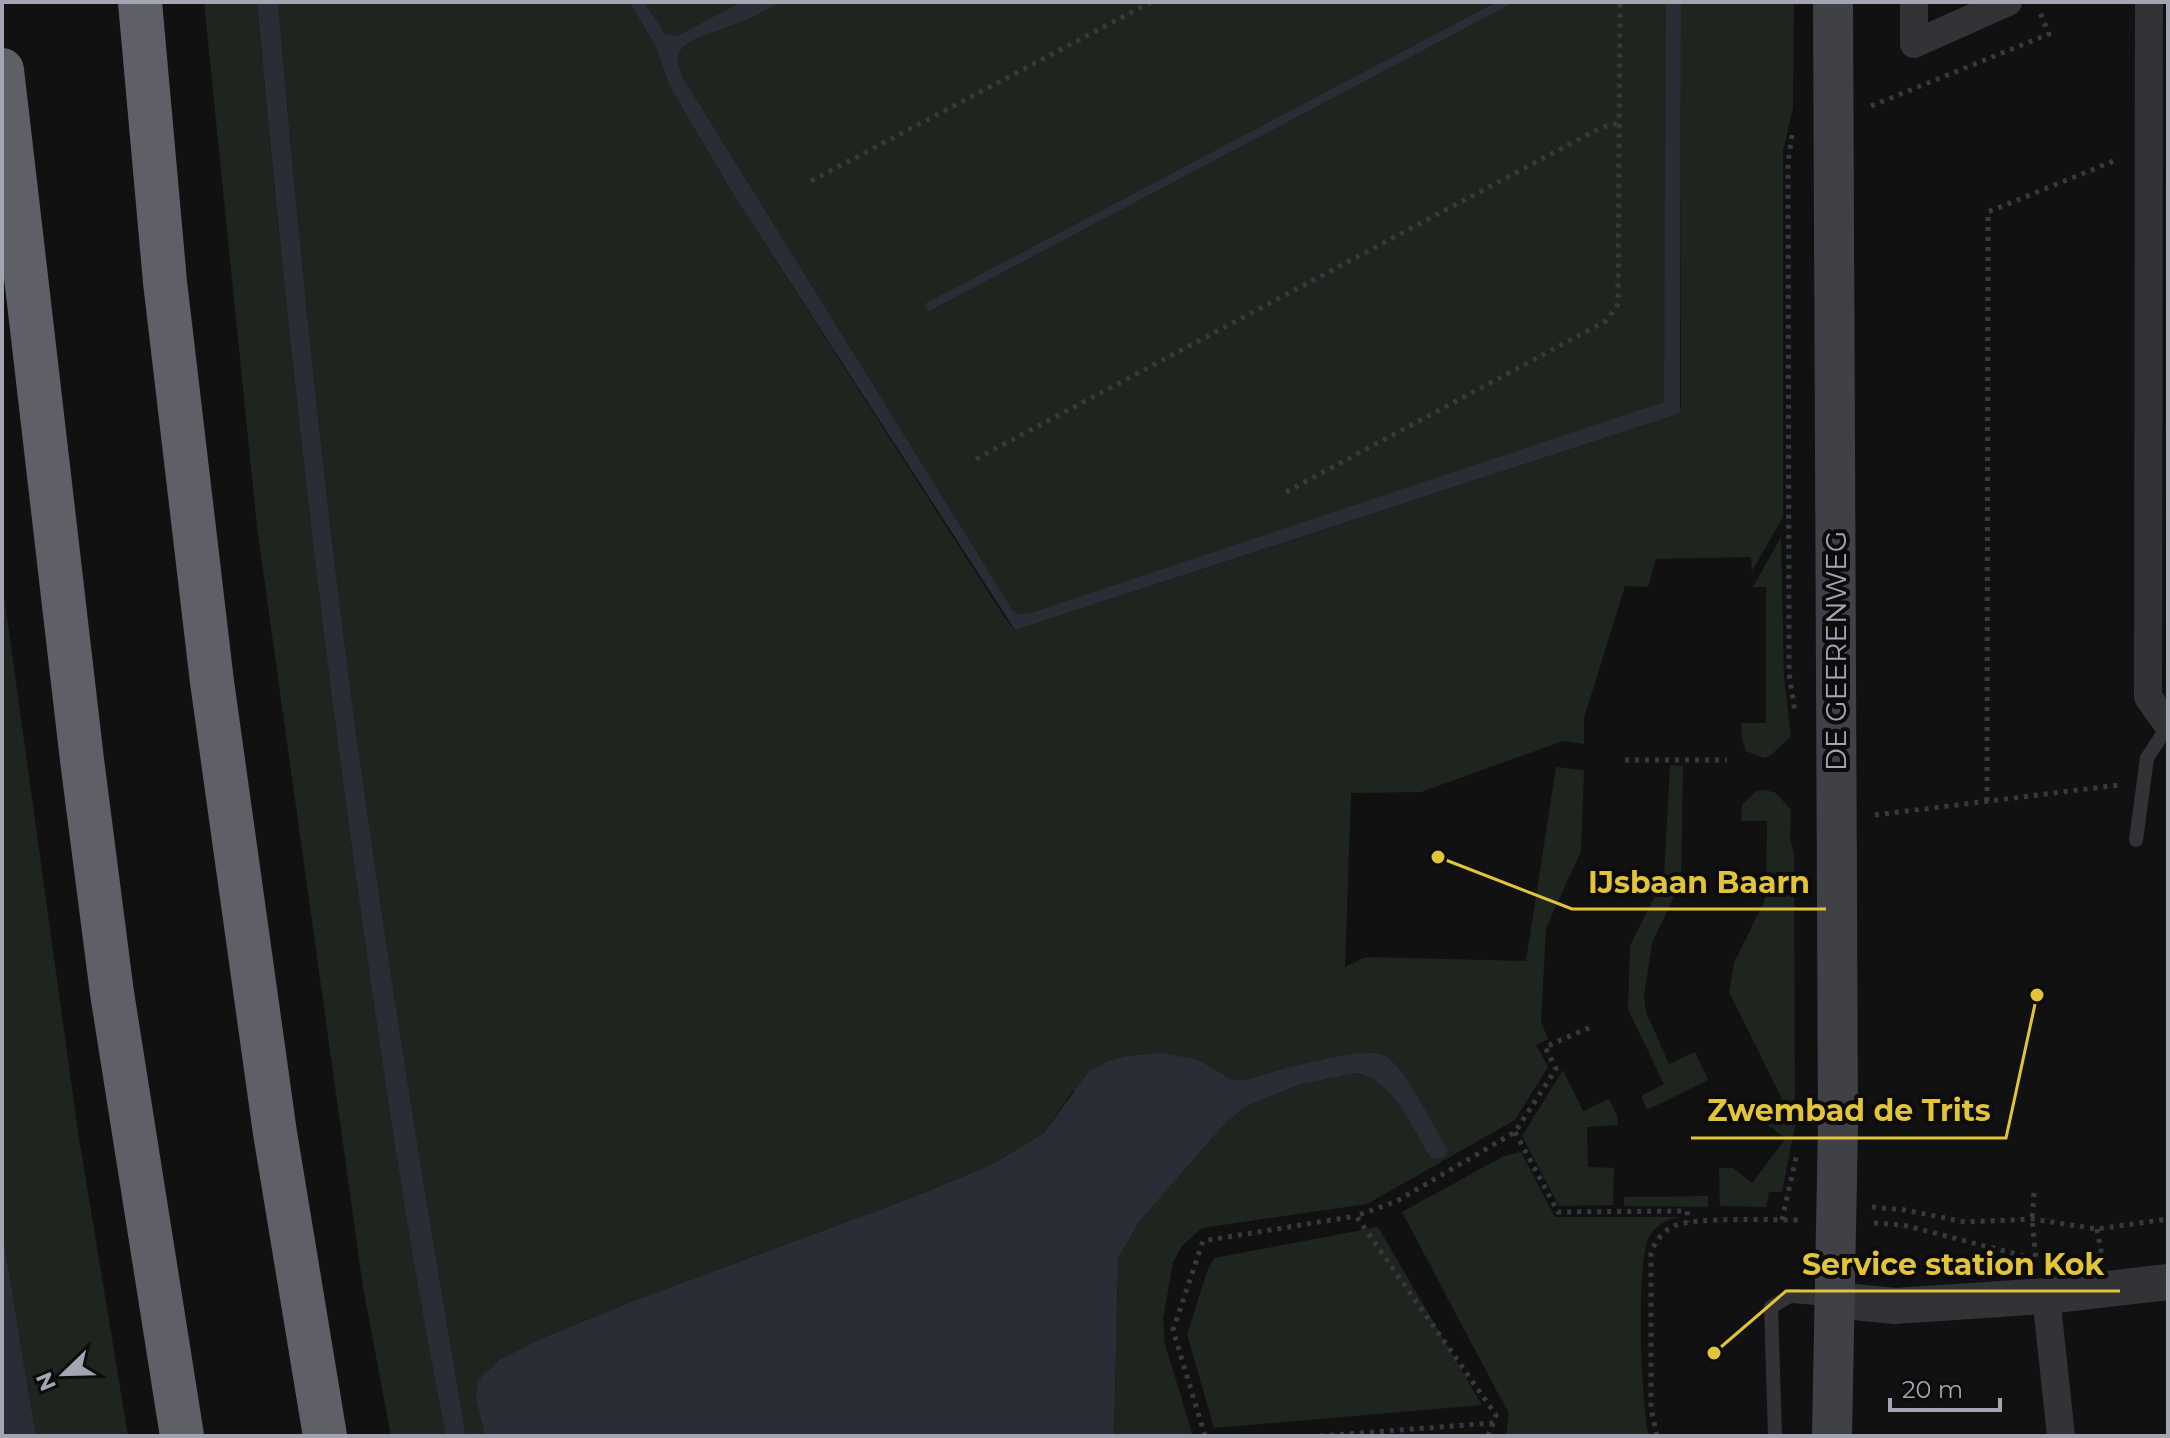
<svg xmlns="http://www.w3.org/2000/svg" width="2170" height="1438" font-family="Montserrat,sans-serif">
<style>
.green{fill:#1e251f}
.water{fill:#292d35}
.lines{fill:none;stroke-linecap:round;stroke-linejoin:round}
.path{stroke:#38393e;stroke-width:5;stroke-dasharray:4 6;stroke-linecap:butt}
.service{stroke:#323237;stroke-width:14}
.minor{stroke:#323237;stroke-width:28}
.tertiary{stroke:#323237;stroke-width:36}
.secondary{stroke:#404147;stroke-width:40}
.motorway{stroke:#5f6067;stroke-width:44}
.labels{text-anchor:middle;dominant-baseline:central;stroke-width:8;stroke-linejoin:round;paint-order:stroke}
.street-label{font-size:28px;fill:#a3a5b2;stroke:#0c0c0d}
.leader{fill:none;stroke:#e2c439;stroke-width:3}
.callout-dot{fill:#e2c439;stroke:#0c0c0d;stroke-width:3}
.callout-label{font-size:30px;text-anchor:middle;font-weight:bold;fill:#e2c439;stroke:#0c0c0d;stroke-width:8;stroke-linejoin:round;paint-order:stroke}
</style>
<rect width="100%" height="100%" fill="#111112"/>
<g class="green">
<path d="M204 2H257C285 314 320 624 364 934 388 1102 413 1270 446 1436H391L363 1287 257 527Z"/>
<path d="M278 2H629L654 43 670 87 735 197 1005 618 1015 630 1675 415 1681 406V2H1794L1793 108 1783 151V517L1752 571 1751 557 1656 559 1648 587 1625 586 1584 718V744L1563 741 1421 792 1351 793 1345 967 1366 957 1526 961 1556 767 1584 770 1581 851 1546 928 1541 1021 1548 1039 1536 1045 1548 1067 1515 1120 1367 1204 1202 1228 1182 1246 1173 1262 1163 1319 1165 1344 1193 1436H1114L1118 1258 1139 1222 1222 1127 1243 1108 1298 1085 1355 1073C1392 1078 1412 1128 1430 1157L1374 1053 1323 1059 1243 1080H1232L1199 1060 1073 1091 1044 1133 993 1164 914 1197 636 1300 540 1339 499 1360 477 1381 476 1400 485 1436H466C426 1204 389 972 357 739 324 494 299 248 278 2Z"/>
<path d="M644 2H741L677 36 665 35Z"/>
<path d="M781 2H1496L924 304 928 312 1515 2H1666V399L1661 405 1030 613 1019 614 1012 609 682 76 677 59 682 48 695 39 749 19Z"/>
<path d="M1781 537 1784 678 1791 736 1771 755 1763 758 1746 751 1742 739 1741 723H1766V587H1753Z"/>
<path d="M2 581 78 1132 128 1436H36L2 1231Z"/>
<path d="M1670 765 1683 766 1681 882 1652 943 1644 996 1646 1012 1669 1064 1695 1052 1708 1080 1647 1110 1641 1096 1664 1084 1628 1009 1630 946 1664 877Z"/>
<path d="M1765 790 1776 793 1791 810 1790 837 1794 855 1795 1126 1782 1192H1769L1766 1207 1720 1206 1719 1168H1733L1752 1183 1786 1138 1766 1124 1762 1114 1784 1103 1729 992 1734 963 1764 902 1766 892 1767 821H1741L1742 805 1756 791Z"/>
<path d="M1563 1070 1583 1111 1609 1099 1617 1116 1618 1125 1587 1127 1588 1167 1614 1168 1613 1205 1559 1206 1522 1136Z"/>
<path d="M1521 1152 1555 1217H1680C1668 1219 1657 1224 1650 1235 1635 1260 1641 1405 1649 1436H1506L1509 1414 1402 1212 1504 1156Z"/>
<path d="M1708 1196V1207L1624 1206V1197Z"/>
<path d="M1378 1227 1482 1405 1214 1428 1187 1334 1208 1269 1214 1258Z"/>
</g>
<g class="water">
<path d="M257 2H278C299 248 324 494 357 739 389 972 426 1204 466 1436H446C412 1267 387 1097 363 927 319 619 285 311 257 2Z"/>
<path d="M629 2H644L665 34 677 36 741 2H781L749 19 695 39 682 48 677 59 682 76 1012 609 1019 614 1030 613 1664 402 1666 2H1681L1680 411 1675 415 1015 630 735 197 670 87 654 43Z"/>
<path d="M1496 2H1515L928 312 924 304Z"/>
<path d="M1162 1053 1199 1060 1232 1080H1243C1269 1074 1366 1042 1387 1057 1407 1072 1434 1127 1448 1150L1445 1156 1438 1159 1430 1157C1412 1128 1392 1078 1355 1073L1298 1085 1243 1108 1222 1127 1139 1222 1118 1258 1114 1436H485L476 1400 477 1381 499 1360 540 1339 636 1300 914 1197 993 1164 1044 1133 1089 1071 1108 1061 1128 1056Z"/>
<path d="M2 1231 36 1436H3L2 1428Z"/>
</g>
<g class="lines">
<g class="path">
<path d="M1871 106 2049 34 2039 10"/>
<path d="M1792 135 1788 162 1789 674 1795 712"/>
<path d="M811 181 1151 2"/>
<path d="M976 459 1602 127 1620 123"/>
<path d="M1286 492 1606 321 1618 304 1620 2"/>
<path d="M1625 760H1727"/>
<path d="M1987 801 1988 212 2116 160"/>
<path d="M1875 815 2119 785"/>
<path d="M1515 1132 1558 1212 1687 1211 1688 1222"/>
<path d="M2034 1193 2032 1219 2036 1259"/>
<path d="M1872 1207 1905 1210 1965 1222 2032 1219 2097 1229 2168 1219"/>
<path d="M1782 1220 1797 1153"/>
<path d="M1874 1223 1903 1225 2032 1258"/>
<path d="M2097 1229 2102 1256"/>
<path d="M1205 1436 1173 1330 1203 1241 1356 1216"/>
<path d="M1320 1436 1493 1423"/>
<path d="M1488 1436 1496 1415 1356 1216 1397 1201 1515 1132 1556 1069 1545 1047 1591 1027"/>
<path d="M1657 1436 1651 1408V1254C1654 1242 1663 1231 1674 1226 1692 1217 1776 1220 1800 1220"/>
</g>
<g class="service">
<path d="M2136 840 2147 758 2168 726"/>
<path d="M1775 1436 1771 1307 1790 1296 1830 1299"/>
</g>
<g class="minor">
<path d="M1914 2V44L2008 2"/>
<path d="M2149 2 2148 697 2168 725"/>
<path d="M2046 1296 2061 1436"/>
</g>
<path class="tertiary" d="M1834 1300 1895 1306 2046 1296 2168 1282"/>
<path class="secondary" d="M1832 1436 1838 1125 1833 2"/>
<g class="motorway">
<path d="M140 2 165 282 212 682 275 1133 325 1436"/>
<path d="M2 70 82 760 112 993 182 1436"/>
</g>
</g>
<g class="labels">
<g class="street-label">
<text transform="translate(1836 651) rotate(-90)">DE GEERENWEG</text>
</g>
</g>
<path class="leader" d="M1438 857L1572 909H1826M2037 995L2006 1138H1691M1714 1353L1786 1291H2120"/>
<g class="callout-dot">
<circle cx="1438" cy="857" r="8"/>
<circle cx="2037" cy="995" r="8"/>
<circle cx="1714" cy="1353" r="8"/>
</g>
<g class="callout-label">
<text x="1699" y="893">IJsbaan Baarn</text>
<text x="1849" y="1121">Zwembad de Trits</text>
<text x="1953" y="1275">Service station Kok</text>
</g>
<rect width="2170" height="1438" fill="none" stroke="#a3a5b2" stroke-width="8"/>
<g transform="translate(64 1374) rotate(247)" stroke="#0c0c0d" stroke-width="6" paint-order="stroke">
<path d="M0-6L14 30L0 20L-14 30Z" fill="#a3a5b2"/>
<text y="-12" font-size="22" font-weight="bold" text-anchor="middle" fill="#a3a5b2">N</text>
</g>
<path d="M1890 1398v12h110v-12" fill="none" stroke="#a3a5b2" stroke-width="4"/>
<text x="1902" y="1398" font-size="24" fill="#a3a5b2" stroke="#0c0c0d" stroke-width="6" paint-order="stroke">20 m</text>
</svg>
